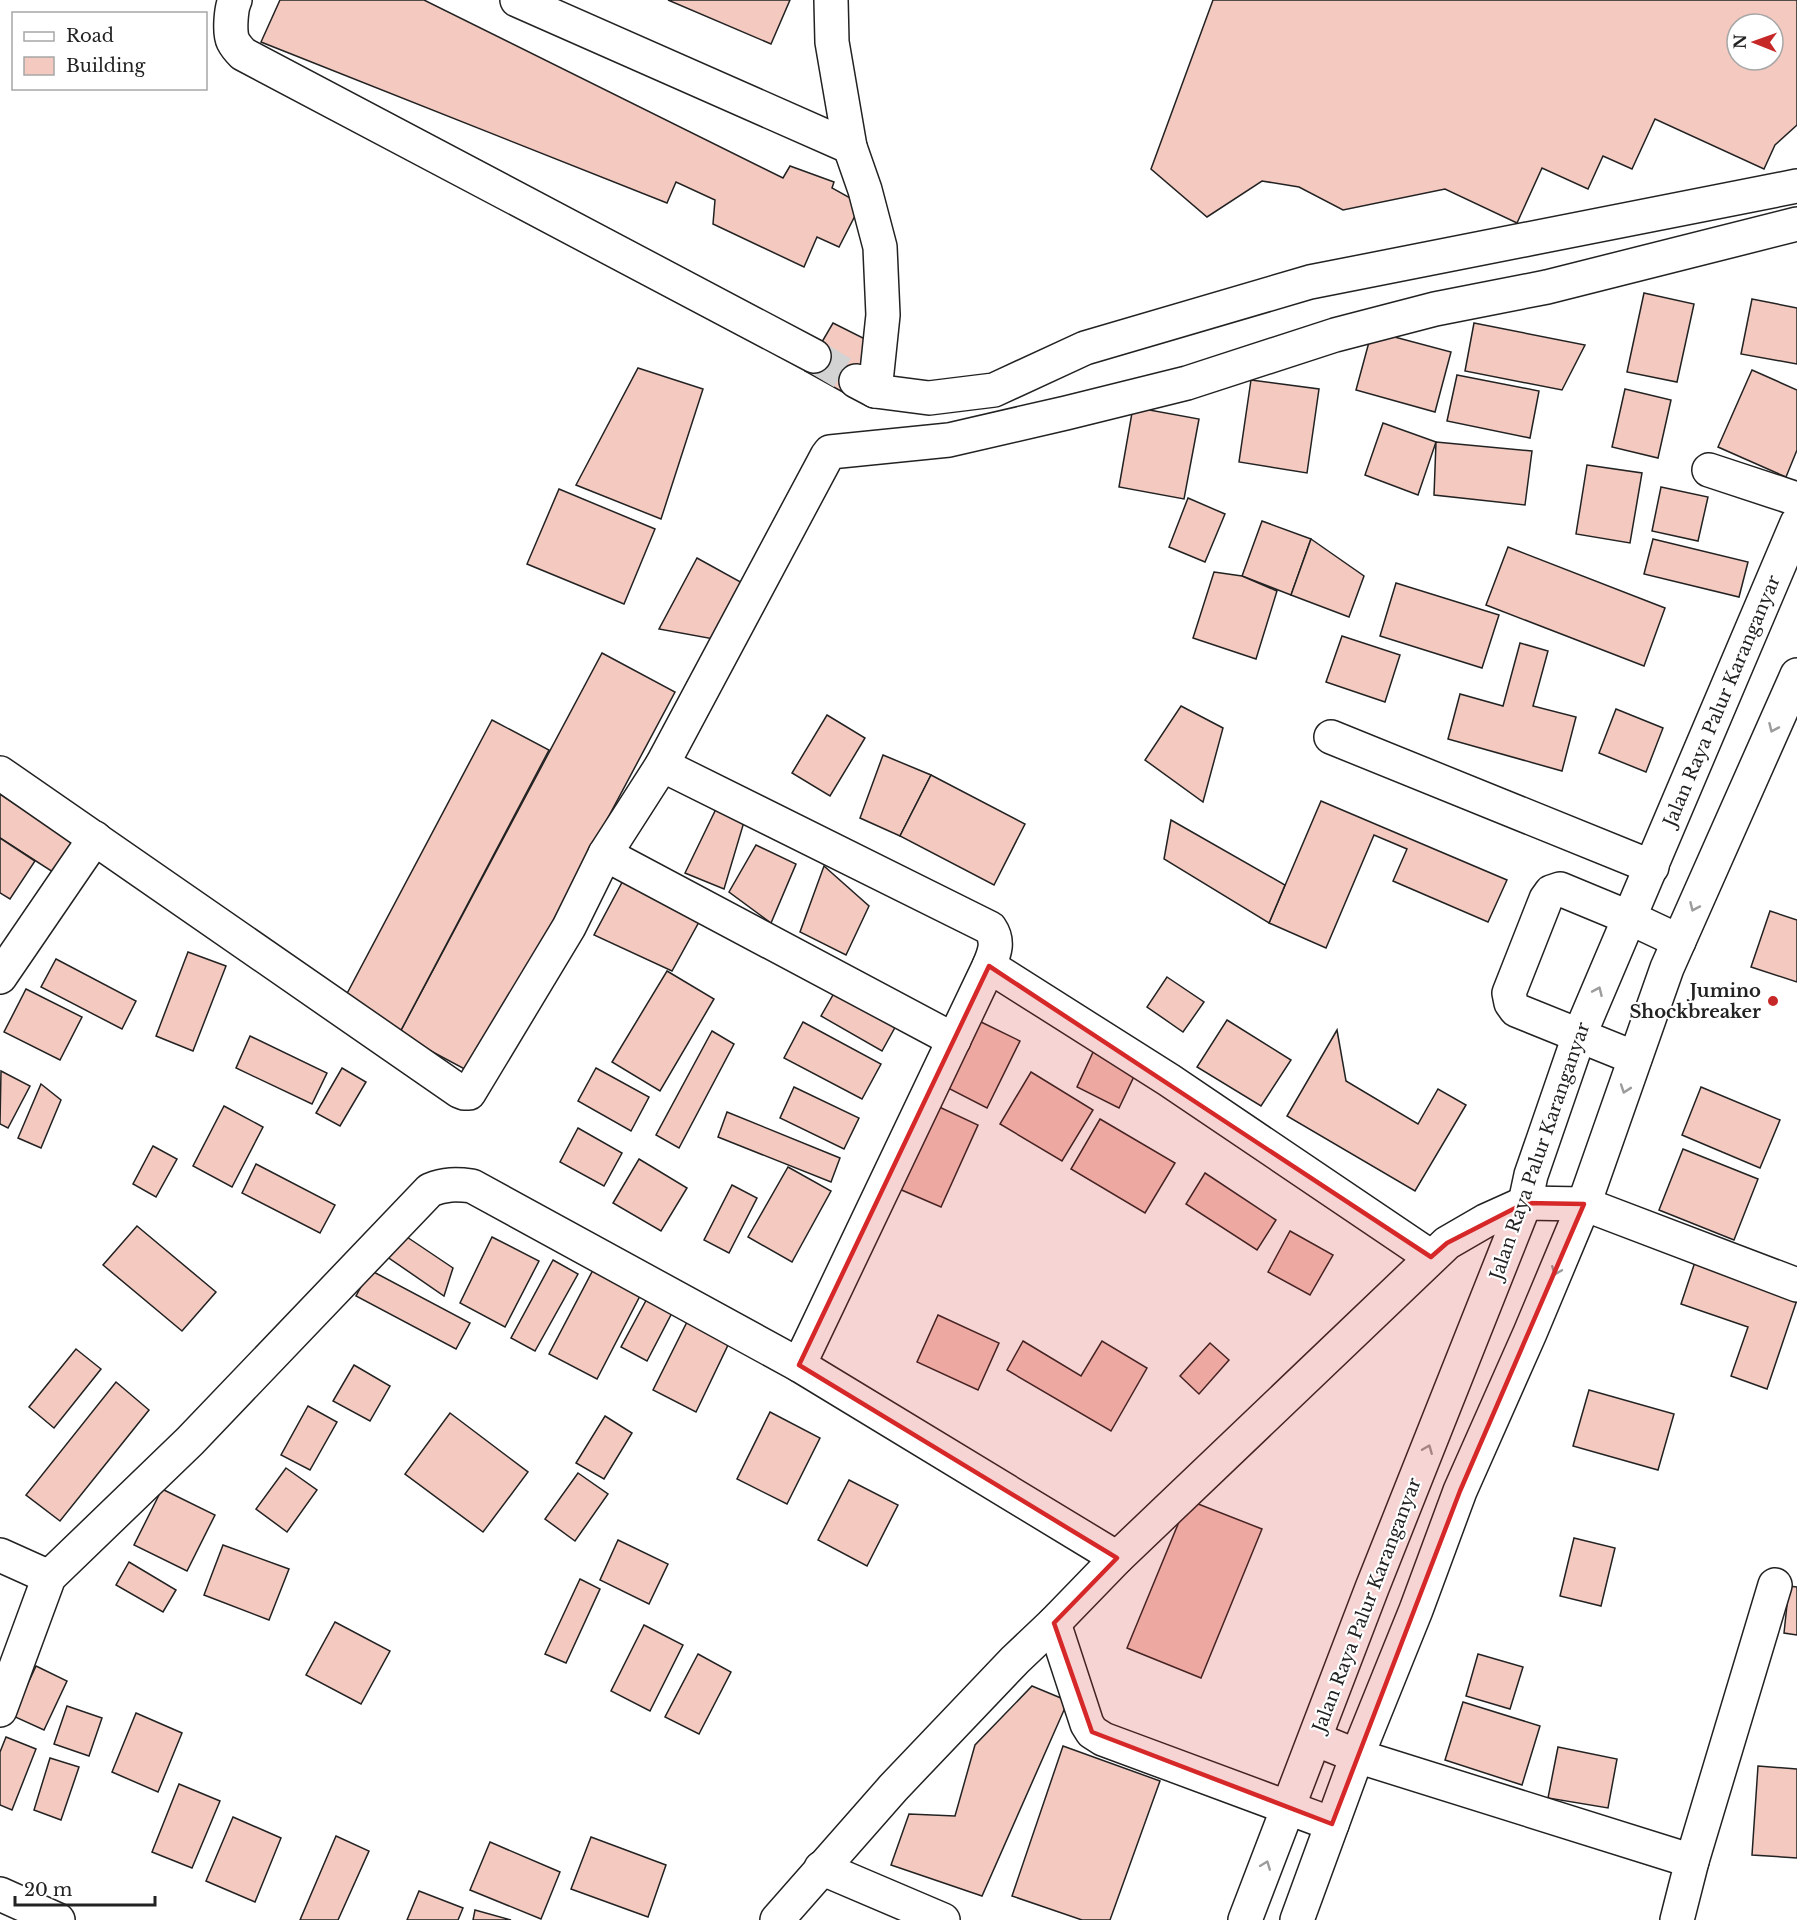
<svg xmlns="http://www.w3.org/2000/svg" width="1797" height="1920" font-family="'Libre Baskerville',serif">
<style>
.building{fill:#f3c9c0;stroke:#222;stroke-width:1.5;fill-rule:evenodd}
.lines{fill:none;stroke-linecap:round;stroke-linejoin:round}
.minor-tunnel{stroke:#d3d3d3;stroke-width:33;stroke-dasharray:33 16;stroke-linecap:butt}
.minor-casing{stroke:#222;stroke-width:36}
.major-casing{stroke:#222;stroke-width:36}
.minor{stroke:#fff;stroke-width:33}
.major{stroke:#fff;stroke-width:33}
.oneway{stroke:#9c9c9c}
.marked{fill:#d62828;fill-opacity:0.2;stroke:#d62828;stroke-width:4.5;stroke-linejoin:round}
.poi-dot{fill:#c62828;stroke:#fff;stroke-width:2}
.labels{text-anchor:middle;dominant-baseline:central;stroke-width:4.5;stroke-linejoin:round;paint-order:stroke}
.street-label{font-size:18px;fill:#222;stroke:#fff}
.poi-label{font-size:18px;font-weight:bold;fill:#222;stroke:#fff;text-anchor:end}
</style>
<rect width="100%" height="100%" fill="#fff"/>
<g class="building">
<path d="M280 0H424L783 178 790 166 834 182 832 188 861 204 839 247 817 237 804 267 713 224 715 200 676 182 667 203 261 42Z"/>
<path d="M668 0H790L771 44Z"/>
<path d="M1213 0H1797V125L1775 145 1764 169 1655 119 1632 169 1603 156 1588 189 1542 168 1517 223 1445 189 1343 210 1299 187 1262 181 1207 217 1151 169ZM1737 24H1773V60H1737Z"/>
<path d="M1644 293 1694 304 1677 382 1627 372Z"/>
<path d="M1752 299 1797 308V364L1741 354Z"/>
<path d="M833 323 879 346 848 395 805 371Z"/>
<path d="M1474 323 1585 345 1562 390 1465 371Z"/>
<path d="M1372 331 1451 352 1435 412 1356 390Z"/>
<path d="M638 368 703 389 661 519 576 485Z"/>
<path d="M1752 370 1797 390V450L1786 477 1718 447Z"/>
<path d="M1457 375 1539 391 1530 438 1447 421Z"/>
<path d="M1251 380 1319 389 1307 473 1239 462Z"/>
<path d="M1625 389 1671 400 1658 458 1612 447Z"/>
<path d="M1133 407 1199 419 1184 499 1119 487Z"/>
<path d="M1383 423 1436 442 1418 495 1365 475Z"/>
<path d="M1436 442 1532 451 1525 505 1434 495Z"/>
<path d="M1587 465 1642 473 1630 543 1576 534Z"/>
<path d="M1661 487 1708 497 1698 541 1652 531Z"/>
<path d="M559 489 655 529 624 604 527 564Z"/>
<path d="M1188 498 1225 514 1205 562 1169 547Z"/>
<path d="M1262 521 1311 539 1291 595 1242 576Z"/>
<path d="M1311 539 1364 576 1349 617 1291 595Z"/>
<path d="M1653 539 1748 562 1739 597 1644 574Z"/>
<path d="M1508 547 1665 608 1644 666 1486 605Z"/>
<path d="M697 558 746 585 719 640 659 629Z"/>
<path d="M1214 572 1242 576 1277 591 1256 659 1193 638Z"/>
<path d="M1396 583 1499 615 1482 668 1380 636Z"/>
<path d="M1342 636 1400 655 1385 702 1326 682Z"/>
<path d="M1520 643 1548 651 1533 706 1576 717 1562 771 1448 739 1460 694 1503 706Z"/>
<path d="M602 653 675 692 472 1073 399 1034Z"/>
<path d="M1181 706 1223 728 1203 802 1145 760Z"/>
<path d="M1616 709 1663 728 1646 772 1599 753Z"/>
<path d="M827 715 865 738 830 796 792 773Z"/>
<path d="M492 720 549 750 399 1034 342 1003Z"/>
<path d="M883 755 931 775 900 836 860 818Z"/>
<path d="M931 775 1025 824 994 885 900 836Z"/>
<path d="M0 794 75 843 56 874 0 838Z"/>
<path d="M1321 801 1507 880 1488 922 1393 881 1407 849 1374 835 1326 948 1269 923Z"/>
<path d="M716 809 744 822 724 889 685 873Z"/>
<path d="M1171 820 1285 885 1269 923 1164 859Z"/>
<path d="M0 838 35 861 10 899 0 893Z"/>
<path d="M756 845 796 864 771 923 729 892Z"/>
<path d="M824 866 869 906 846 955 800 932Z"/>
<path d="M626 875 705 911 672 971 594 935Z"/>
<path d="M1770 911 1797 920V982L1751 967Z"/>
<path d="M188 952 226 966 193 1051 156 1036Z"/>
<path d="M56 959 136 1001 122 1029 41 987Z"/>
<path d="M667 971 714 999 660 1091 612 1062Z"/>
<path d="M1167 977 1204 1002 1183 1032 1147 1007Z"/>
<path d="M837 988 898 1022 882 1051 821 1016Z"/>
<path d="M26 989 82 1017 60 1060 4 1032Z"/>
<path d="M1227 1020 1291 1060 1261 1106 1197 1067Z"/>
<path d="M979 1021 1020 1041 987 1108 946 1087Z"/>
<path d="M803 1022 881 1064 862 1099 784 1058Z"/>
<path d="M1337 1030 1346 1081 1418 1124 1438 1089 1466 1105 1415 1191 1287 1116Z"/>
<path d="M712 1031 734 1044 679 1148 656 1135Z"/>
<path d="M250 1036 327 1073 312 1104 236 1068Z"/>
<path d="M1094 1050 1137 1070 1119 1108 1077 1087Z"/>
<path d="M342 1068 366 1082 340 1126 316 1113Z"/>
<path d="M596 1068 649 1097 631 1131 578 1101Z"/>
<path d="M1 1071 30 1086 8 1128 0 1124Z"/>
<path d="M1031 1072 1093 1110 1062 1161 1000 1124Z"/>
<path d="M41 1084 61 1100 41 1148 18 1138Z"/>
<path d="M794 1087 859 1118 844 1149 780 1118Z"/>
<path d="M1701 1087 1780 1120 1760 1168 1682 1135Z"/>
<path d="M935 1105 978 1125 941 1207 897 1188Z"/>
<path d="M224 1106 263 1127 232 1187 193 1166Z"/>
<path d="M727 1112 840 1158 831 1182 718 1137Z"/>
<path d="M1100 1119 1175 1163 1145 1213 1071 1169Z"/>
<path d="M578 1128 622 1153 604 1186 560 1162Z"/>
<path d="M153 1146 177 1159 156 1197 133 1184Z"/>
<path d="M1683 1149 1758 1179 1734 1240 1659 1210Z"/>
<path d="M639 1159 687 1188 661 1231 613 1203Z"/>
<path d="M256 1164 335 1205 320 1233 242 1193Z"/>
<path d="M788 1167 831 1191 792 1262 748 1237Z"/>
<path d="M1205 1173 1276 1220 1257 1250 1186 1204Z"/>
<path d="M732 1185 757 1198 729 1253 704 1240Z"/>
<path d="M137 1226 216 1292 182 1331 103 1265Z"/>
<path d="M398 1231 453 1268 444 1296 383 1254Z"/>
<path d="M1290 1231 1333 1255 1310 1295 1268 1272Z"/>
<path d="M492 1237 539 1261 505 1327 460 1303Z"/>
<path d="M1696 1259 1797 1300 1767 1389 1731 1376 1748 1327 1681 1304Z"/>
<path d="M553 1260 578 1274 535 1351 511 1338Z"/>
<path d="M594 1268 642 1292 597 1379 549 1354Z"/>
<path d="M370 1270 470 1323 456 1349 356 1296Z"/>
<path d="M649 1295 674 1309 647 1361 621 1347Z"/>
<path d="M938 1315 999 1343 978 1390 917 1362Z"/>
<path d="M687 1322 729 1343 696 1412 653 1390Z"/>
<path d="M1023 1341 1081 1376 1102 1341 1147 1368 1111 1431 1007 1370Z"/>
<path d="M1210 1343 1229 1360 1199 1394 1180 1376Z"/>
<path d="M76 1349 101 1369 54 1428 29 1407Z"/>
<path d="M354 1365 390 1386 370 1421 333 1401Z"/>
<path d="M116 1382 149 1410 60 1521 26 1495Z"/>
<path d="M1589 1390 1674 1414 1658 1470 1573 1446Z"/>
<path d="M308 1406 337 1422 310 1470 281 1455Z"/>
<path d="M770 1412 820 1438 787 1504 737 1479Z"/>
<path d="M450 1413 528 1472 483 1532 405 1474Z"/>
<path d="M605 1416 632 1433 604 1479 576 1463Z"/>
<path d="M286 1468 317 1490 287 1532 256 1509Z"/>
<path d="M578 1473 608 1494 575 1541 545 1519Z"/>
<path d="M849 1480 898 1505 867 1566 818 1540Z"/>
<path d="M162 1489 215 1515 187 1571 134 1545Z"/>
<path d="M1188 1500 1262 1529 1201 1678 1127 1648Z"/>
<path d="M1574 1538 1615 1548 1601 1606 1560 1596Z"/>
<path d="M618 1540 668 1564 649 1604 600 1580Z"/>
<path d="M223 1545 289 1569 269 1620 204 1595Z"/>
<path d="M129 1562 176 1590 163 1612 116 1585Z"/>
<path d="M580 1579 600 1589 566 1663 545 1654Z"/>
<path d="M1789 1586 1797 1587V1635L1784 1633Z"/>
<path d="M335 1622 390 1651 361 1704 306 1675Z"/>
<path d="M644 1625 683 1645 650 1711 611 1691Z"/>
<path d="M698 1654 731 1672 699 1734 665 1717Z"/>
<path d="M1478 1654 1523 1667 1510 1709 1466 1696Z"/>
<path d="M36 1666 67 1681 44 1730 13 1716Z"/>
<path d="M1032 1686 1068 1701 982 1896 891 1865 909 1814 955 1816 975 1745Z"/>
<path d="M1463 1702 1540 1726 1522 1785 1445 1760Z"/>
<path d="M67 1706 102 1718 89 1756 54 1744Z"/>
<path d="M136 1713 182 1733 158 1792 112 1772Z"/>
<path d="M6 1737 36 1749 12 1810 0 1805V1752Z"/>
<path d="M1063 1746 1160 1781 1110 1920H1082L1012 1896Z"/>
<path d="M1558 1747 1617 1759 1608 1808 1548 1798Z"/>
<path d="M50 1758 79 1767 61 1820 34 1810Z"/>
<path d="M1758 1766 1797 1769V1858L1752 1855Z"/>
<path d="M179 1784 220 1801 192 1868 152 1852Z"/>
<path d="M233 1817 281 1838 255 1902 206 1881Z"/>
<path d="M336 1836 369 1851 338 1920H300Z"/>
<path d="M591 1837 666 1865 648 1917 571 1889Z"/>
<path d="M490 1842 560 1872 541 1919 470 1890Z"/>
<path d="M419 1891 463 1908 458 1920H407Z"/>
<path d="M475 1910 511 1920H473Z"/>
</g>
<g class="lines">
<path class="minor-tunnel" d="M814 356 856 381"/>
<g class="minor-casing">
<g id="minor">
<path d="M235 0C231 8 229 33 233 41 235 45 239 50 243 54L814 356"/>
<path d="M517 0 850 147"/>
<path d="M831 0 832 42 850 147 865 190 880 247 883 315 875 391"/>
<path d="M856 381 875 391 929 398 994 390 1085 348 1310 282 1797 186"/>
<path d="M1709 470 1797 499"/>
<path d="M1331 737 1652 867"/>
<path d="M662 765 990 928C999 941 995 952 989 966L799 1365"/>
<path d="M0 773 459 1091 464 1093H469L569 927 605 854 662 765 827 456 830 452 949 440 1066 413 1187 383 1335 335 1435 309 1547 287 1797 224"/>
<path d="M605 854 954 1040"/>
<path d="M989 966 1169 1080 1431 1257"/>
<path d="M0 977 95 838"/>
<path d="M1635 1058 1516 1010 1511 1003 1509 993 1546 899 1551 892 1560 889 1630 918 1679 941"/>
<path d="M0 1555 49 1577"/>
<path d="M1054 1623 1087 1724 1092 1732 1103 1739 1332 1824"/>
<path d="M0 1710 49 1577 190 1441 430 1190C445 1184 456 1184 472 1186L799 1365 1117 1558"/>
<path d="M1315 1739 1357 1756 1692 1861 1677 1920"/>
<path d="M1692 1861 1775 1585"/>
<path d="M821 1868 943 1920"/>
<path d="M0 1894 58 1920"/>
<path d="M777 1920 893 1788 1015 1660 1054 1623 1117 1558 1447 1243 1485 1221 1525 1203 1584 1204 1797 1285"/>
</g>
</g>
<g class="major-casing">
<g id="major">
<path d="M1245 1920 1372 1588 1525 1203 1531 1175 1579 1036 1797 523"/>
<path d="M1297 1920 1357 1756 1416 1610 1460 1491 1530 1333 1584 1204 1667 968 1797 675"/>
</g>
</g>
<use href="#minor" class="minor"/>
<use href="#major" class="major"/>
</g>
<defs><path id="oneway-chevron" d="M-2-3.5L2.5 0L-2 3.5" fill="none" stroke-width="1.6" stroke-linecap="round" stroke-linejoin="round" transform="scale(1.5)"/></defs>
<g class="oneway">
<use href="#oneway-chevron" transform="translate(1773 728) rotate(114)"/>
<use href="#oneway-chevron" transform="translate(1694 907) rotate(114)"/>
<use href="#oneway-chevron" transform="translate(1598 991) rotate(-66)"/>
<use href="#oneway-chevron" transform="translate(1625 1089) rotate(109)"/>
<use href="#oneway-chevron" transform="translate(1556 1271) rotate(112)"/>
<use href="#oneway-chevron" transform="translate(1428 1449) rotate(-68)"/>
<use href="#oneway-chevron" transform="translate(1266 1865) rotate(-69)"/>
</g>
<path class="marked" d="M989 966 1431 1257 1447 1243 1525 1203 1584 1204 1460 1491 1332 1824 1092 1732 1054 1623 1117 1558 799 1365Z"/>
<circle class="poi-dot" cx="1773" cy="1001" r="6"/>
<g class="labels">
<g class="street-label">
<text transform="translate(1722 701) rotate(-67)">Jalan Raya Palur Karanganyar</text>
<text transform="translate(1540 1151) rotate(-71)">Jalan Raya Palur Karanganyar</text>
<text transform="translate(1367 1605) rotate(-69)">Jalan Raya Palur Karanganyar</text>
</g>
<g class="poi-label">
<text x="1761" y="991">Jumino<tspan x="1761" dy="21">Shockbreaker</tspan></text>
</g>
</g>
<rect x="12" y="12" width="195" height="78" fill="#ffffff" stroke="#a7a7a7" stroke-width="1.5"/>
<rect x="24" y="32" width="30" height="9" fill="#ffffff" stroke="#a7a7a7" stroke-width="1.5"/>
<text x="66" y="42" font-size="18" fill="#222222">Road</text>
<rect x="24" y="57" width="30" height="18" fill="#f3c9c0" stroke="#a7a7a7" stroke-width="1.5"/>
<text x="66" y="72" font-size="18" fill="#222222">Building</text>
<g transform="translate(1755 42) rotate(271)"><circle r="28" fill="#ffffff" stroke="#a7a7a7" stroke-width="1.5"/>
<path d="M0-4.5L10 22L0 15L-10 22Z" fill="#c62828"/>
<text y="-9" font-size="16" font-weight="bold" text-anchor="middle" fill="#222222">N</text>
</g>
<path d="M15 1896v9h140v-9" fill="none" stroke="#222222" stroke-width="3"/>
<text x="24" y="1896" font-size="18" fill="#222222" stroke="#ffffff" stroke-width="4.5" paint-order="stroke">20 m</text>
</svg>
